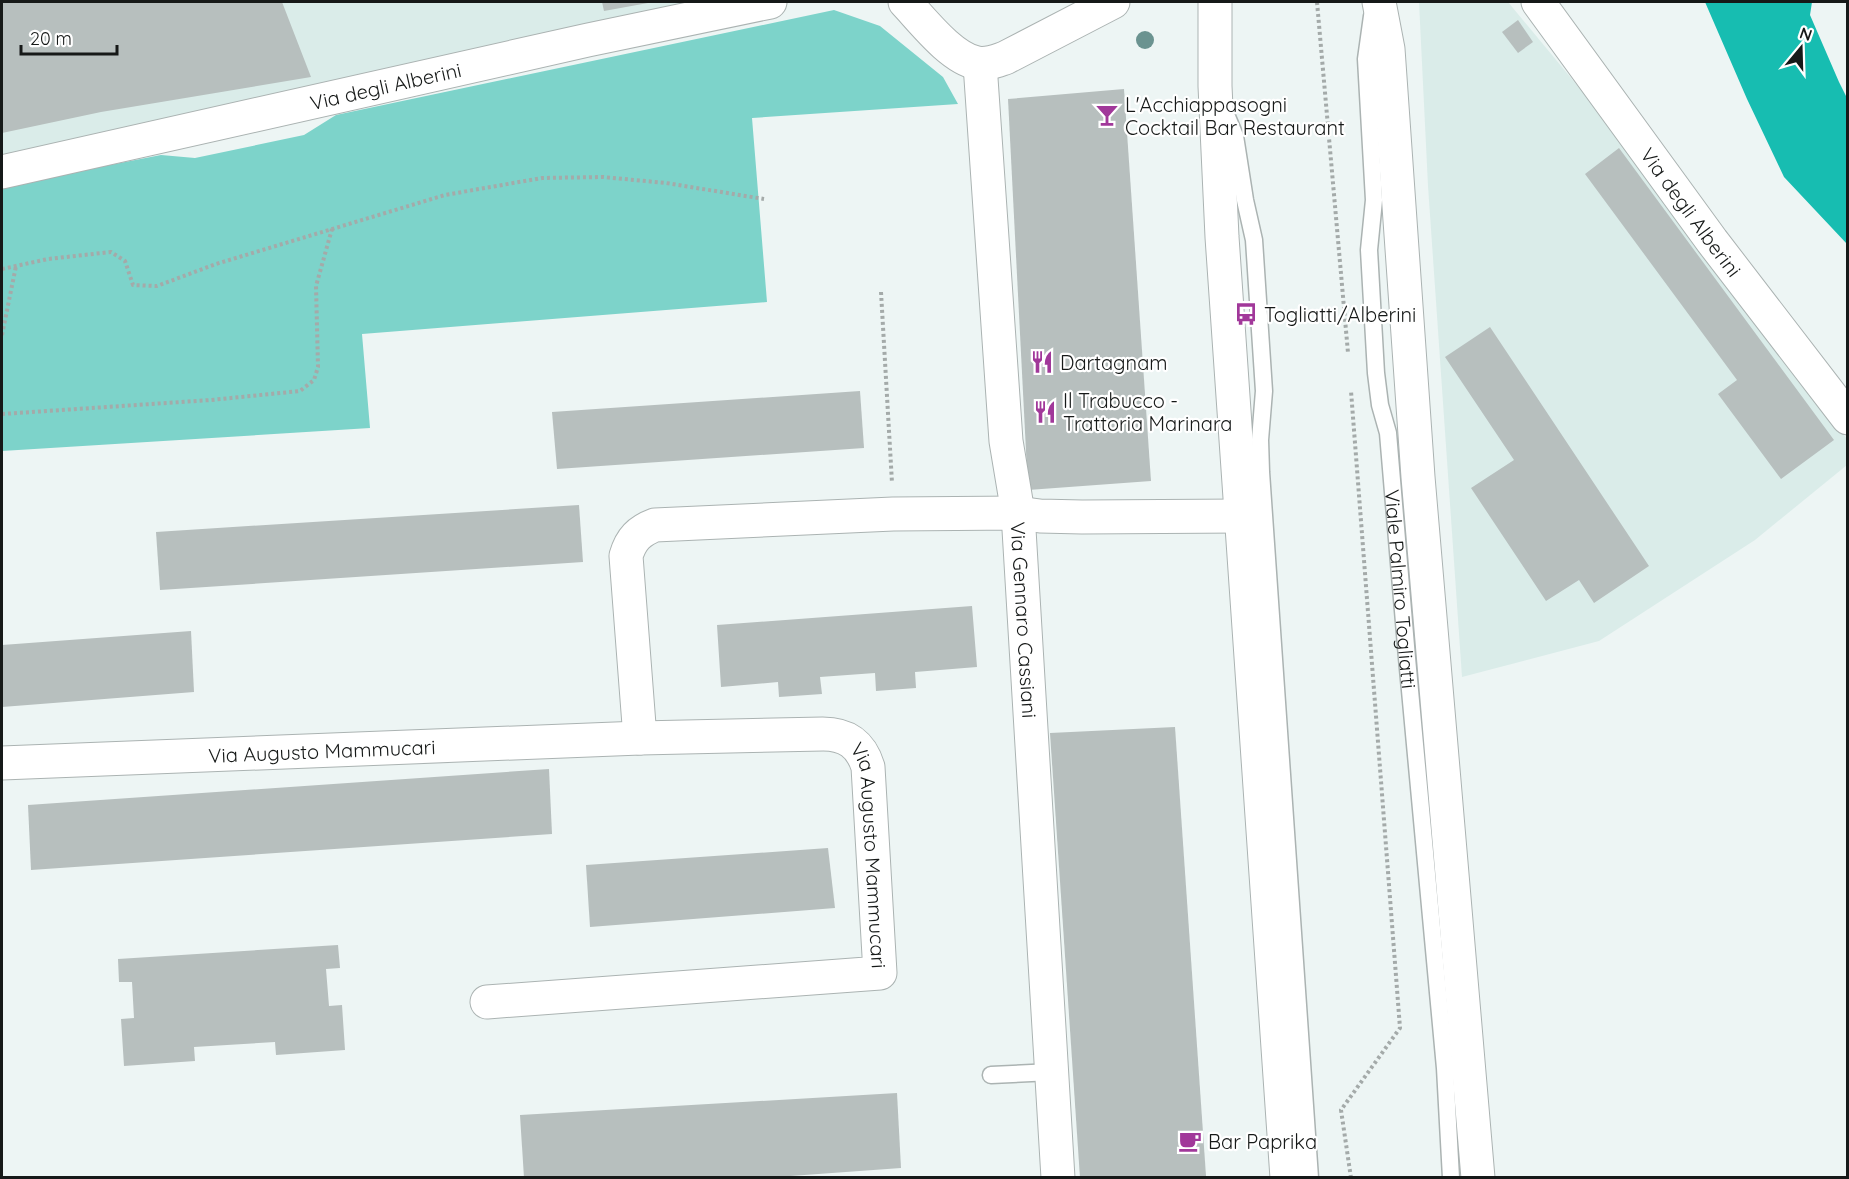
<svg xmlns="http://www.w3.org/2000/svg" width="1849" height="1179" font-family="Quicksand,sans-serif">
<style>
.built{fill:#daece9}
.green{fill:#7dd3ca}
.water{fill:#17bdb1}
.building{fill:#b7bfbe}
.lines{fill:none;stroke-linecap:round;stroke-linejoin:round}
.service-casing{stroke:#abb3b2;stroke-width:19}
.minor-casing{stroke:#abb3b2;stroke-width:35}
.primary-casing{stroke:#abb3b2;stroke-width:35}
.path{stroke:#a4aaa9;stroke-width:4;stroke-dasharray:3 3;stroke-linecap:butt}
.service{stroke:#fff;stroke-width:16}
.minor{stroke:#fff;stroke-width:33}
.primary{stroke:#fff;stroke-width:33}
.tree{fill:#6b9390}
.labels{text-anchor:middle;dominant-baseline:central;stroke-width:4.5;stroke-linejoin:round;paint-order:stroke}
.street-label{font-size:20px;fill:#161918;stroke:#fff}
.poi-label{font-size:20px;fill:#161918;stroke:#fff;text-anchor:start}
</style>
<rect width="100%" height="100%" fill="#edf5f4"/>
<g class="built">
<path d="M2 2H770L2 172Z"/>
<path d="M1419 2H1508L1615 131 1847 439V465L1755 540 1599 641 1462 677 1428 186Z"/>
</g>
<path class="green" d="M834 10 880 26 943 77 958 104 752 118 767 302 362 334 370 428 2 451V186L161 155 195 158 304 135 336 115Z"/>
<path class="water" d="M1705 2H1812L1810 15 1839 82 1847 98V244L1784 177 1747 99Z"/>
<g class="building">
<path d="M2 2H282L311 77 101 112 2 133Z"/>
<path d="M602 2H648V3L604 11Z"/>
<path d="M1518 20 1533 42 1518 53 1502 32Z"/>
<path d="M1124 89 1151 481 1028 490 1008 99Z"/>
<path d="M1619 148 1834 440 1781 479 1718 394 1737 380 1585 174Z"/>
<path d="M1490 327 1649 566 1594 603 1579 580 1546 601 1471 488 1514 460 1445 357Z"/>
<path d="M860 391 864 448 557 469 552 412Z"/>
<path d="M579 505 583 562 160 590 156 532Z"/>
<path d="M972 606 977 667 915 672 916 688 876 691 875 673 820 677 822 694 779 697 778 682 721 687 717 625Z"/>
<path d="M191 631 194 692 2 707V645Z"/>
<path d="M1175 727 1206 1176 1080 1178 1050 733Z"/>
<path d="M549 769 552 834 31 870 28 805Z"/>
<path d="M828 848 835 908 590 927 586 865Z"/>
<path d="M338 945 340 968 326 969 329 1006 342 1005 345 1050 276 1055 275 1042 194 1047 195 1061 124 1066 121 1019 134 1018 132 982H119L118 959Z"/>
<path d="M897 1093 901 1168 763 1178H524L520 1115Z"/>
</g>
<g class="lines">
<g class="service-casing">
<g id="service">
<path id="s1" d="M1372 16 1366 59 1374 200 1369 250 1376 373 1380 405 1388 433 1407 658 1445 1068 1451 1178"/>
<path d="M1225 112 1235 136 1245 200 1254 240 1264 391 1260 440 1261 472 1310 1178"/>
<path d="M991 1075 1052 1072"/>
</g>
</g>
<g class="minor-casing">
<g id="minor">
<path d="M905 2C923 21 951 58 977 63 987 65 996 61 1005 58L1113 2"/>
<path id="s2" d="M1538 2 1712 241 1848 418"/>
<path id="s3" d="M980 64 1006 441 1018 513 1058 1178"/>
<path id="s4" d="M2 172 588 40 770 2"/>
<path d="M640 738 626 556C631 539 639 531 655 525L893 514 1018 513 1040 516 1082 517 1242 516"/>
<path id="s5" d="M2 763 640 738 823 734C846 734 861 744 868 767L880 973 487 1002"/>
</g>
</g>
<g class="primary-casing">
<g id="primary">
<path d="M1215 2V86L1222 237 1287 1178"/>
<path d="M1379 2 1388 49 1418 477 1478 1178"/>
</g>
</g>
<g class="path">
<path d="M1317 2 1348 353"/>
<path d="M2 269 48 259 111 252 125 261 133 285 157 286 216 264 445 195 542 178 603 177 666 183 764 199"/>
<path d="M881 292 892 483"/>
<path d="M2 335 16 266"/>
<path d="M2 414 211 400 300 391 314 380 318 367 316 286 332 229"/>
<path d="M1351 1178 1341 1110 1400 1028 1351 391"/>
</g>
<use href="#service" class="service"/>
<use href="#minor" class="minor"/>
<use href="#primary" class="primary"/>
</g>
<circle class="tree" cx="1145" cy="40" r="9"/>
<defs>
<g id="bar-bare" transform="scale(1.8)"><path d="M-6-5H6L.8 .8V4.5H3.5V6h-7V4.5H-.8V.8Z" fill="#a1389a" stroke="#fff" stroke-width="2.5" paint-order="stroke"/></g>
<g id="bus-bare" transform="scale(1.8)"><path d="M-5-6H5V4H4V6H2V4H-2V6H-4V4H-5ZM-3.5-4V0h7V-4ZM-3.5 1.2v1.5H-2V1.2ZM2 1.2v1.5H3.5V1.2Z" fill="#a1389a" stroke="#fff" stroke-width="2.5" paint-order="stroke"/></g>
<g id="restaurant-bare" transform="scale(1.8)"><path d="M-5-6h1v4h1v-4h1v4h1v-4h1v5L-1.5 .5V6h-2V.5L-5-1ZM5-6V6H3V1.5H1.5Q1.5-4 5-6Z" fill="#a1389a" stroke="#fff" stroke-width="2.5" paint-order="stroke"/></g>
<g id="cafe-bare" transform="scale(1.8)"><path d="M-5.5-4.5H6V0H3Q3 3.5 0 3.5H-2.5Q-5.5 3.5-5.5 0ZM3-3.2v2h1.7v-2ZM-6 4.5H4V6H-6Z" fill="#a1389a" stroke="#fff" stroke-width="2.5" paint-order="stroke"/></g>
</defs>
<g fill-rule="evenodd">
<use href="#bar-bare" x="1107" y="115"/>
<use href="#bus-bare" x="1246" y="314"/>
<use href="#restaurant-bare" x="1042" y="362"/>
<use href="#restaurant-bare" x="1045" y="412"/>
<use href="#cafe-bare" x="1190" y="1141"/>
</g>
<g class="labels">
<g class="street-label">
<text stroke="none"><textPath href="#s4" startOffset="393">Via degli Alberini</textPath></text>
<text stroke="none"><textPath href="#s2" startOffset="260">Via degli Alberini</textPath></text>
<text stroke="none"><textPath href="#s1" startOffset="576">Viale Palmiro Togliatti</textPath></text>
<text stroke="none"><textPath href="#s3" startOffset="558">Via Gennaro Cassiani</textPath></text>
<text stroke="none"><textPath href="#s5" startOffset="320">Via Augusto Mammucari</textPath></text>
<text stroke="none"><textPath href="#s5" startOffset="970">Via Augusto Mammucari</textPath></text>
</g>
<g class="poi-label">
<text x="1125" y="104">L'Acchiappasogni<tspan x="1125" dy="23">Cocktail Bar Restaurant</tspan></text>
<text x="1264" y="314">Togliatti/Alberini</text>
<text x="1060" y="362">Dartagnam</text>
<text x="1063" y="400">Il Trabucco -<tspan x="1063" dy="23">Trattoria Marinara</tspan></text>
<text x="1208" y="1141">Bar Paprika</text>
</g>
</g>
<rect width="1849" height="1179" fill="none" stroke="#161918" stroke-width="6"/>
<g transform="translate(1801 48) rotate(19)" stroke="#ffffff" stroke-width="4.5" paint-order="stroke">
<path d="M0-4.5L10 22L0 15L-10 22Z" fill="#161918"/>
<text y="-9" font-size="16" font-weight="bold" text-anchor="middle" fill="#161918">N</text>
</g>
<path d="M21 45v9h96v-9" fill="none" stroke="#161918" stroke-width="3"/>
<text x="30" y="45" font-size="18" fill="#161918" stroke="#ffffff" stroke-width="4.5" paint-order="stroke">20 m</text>
</svg>
